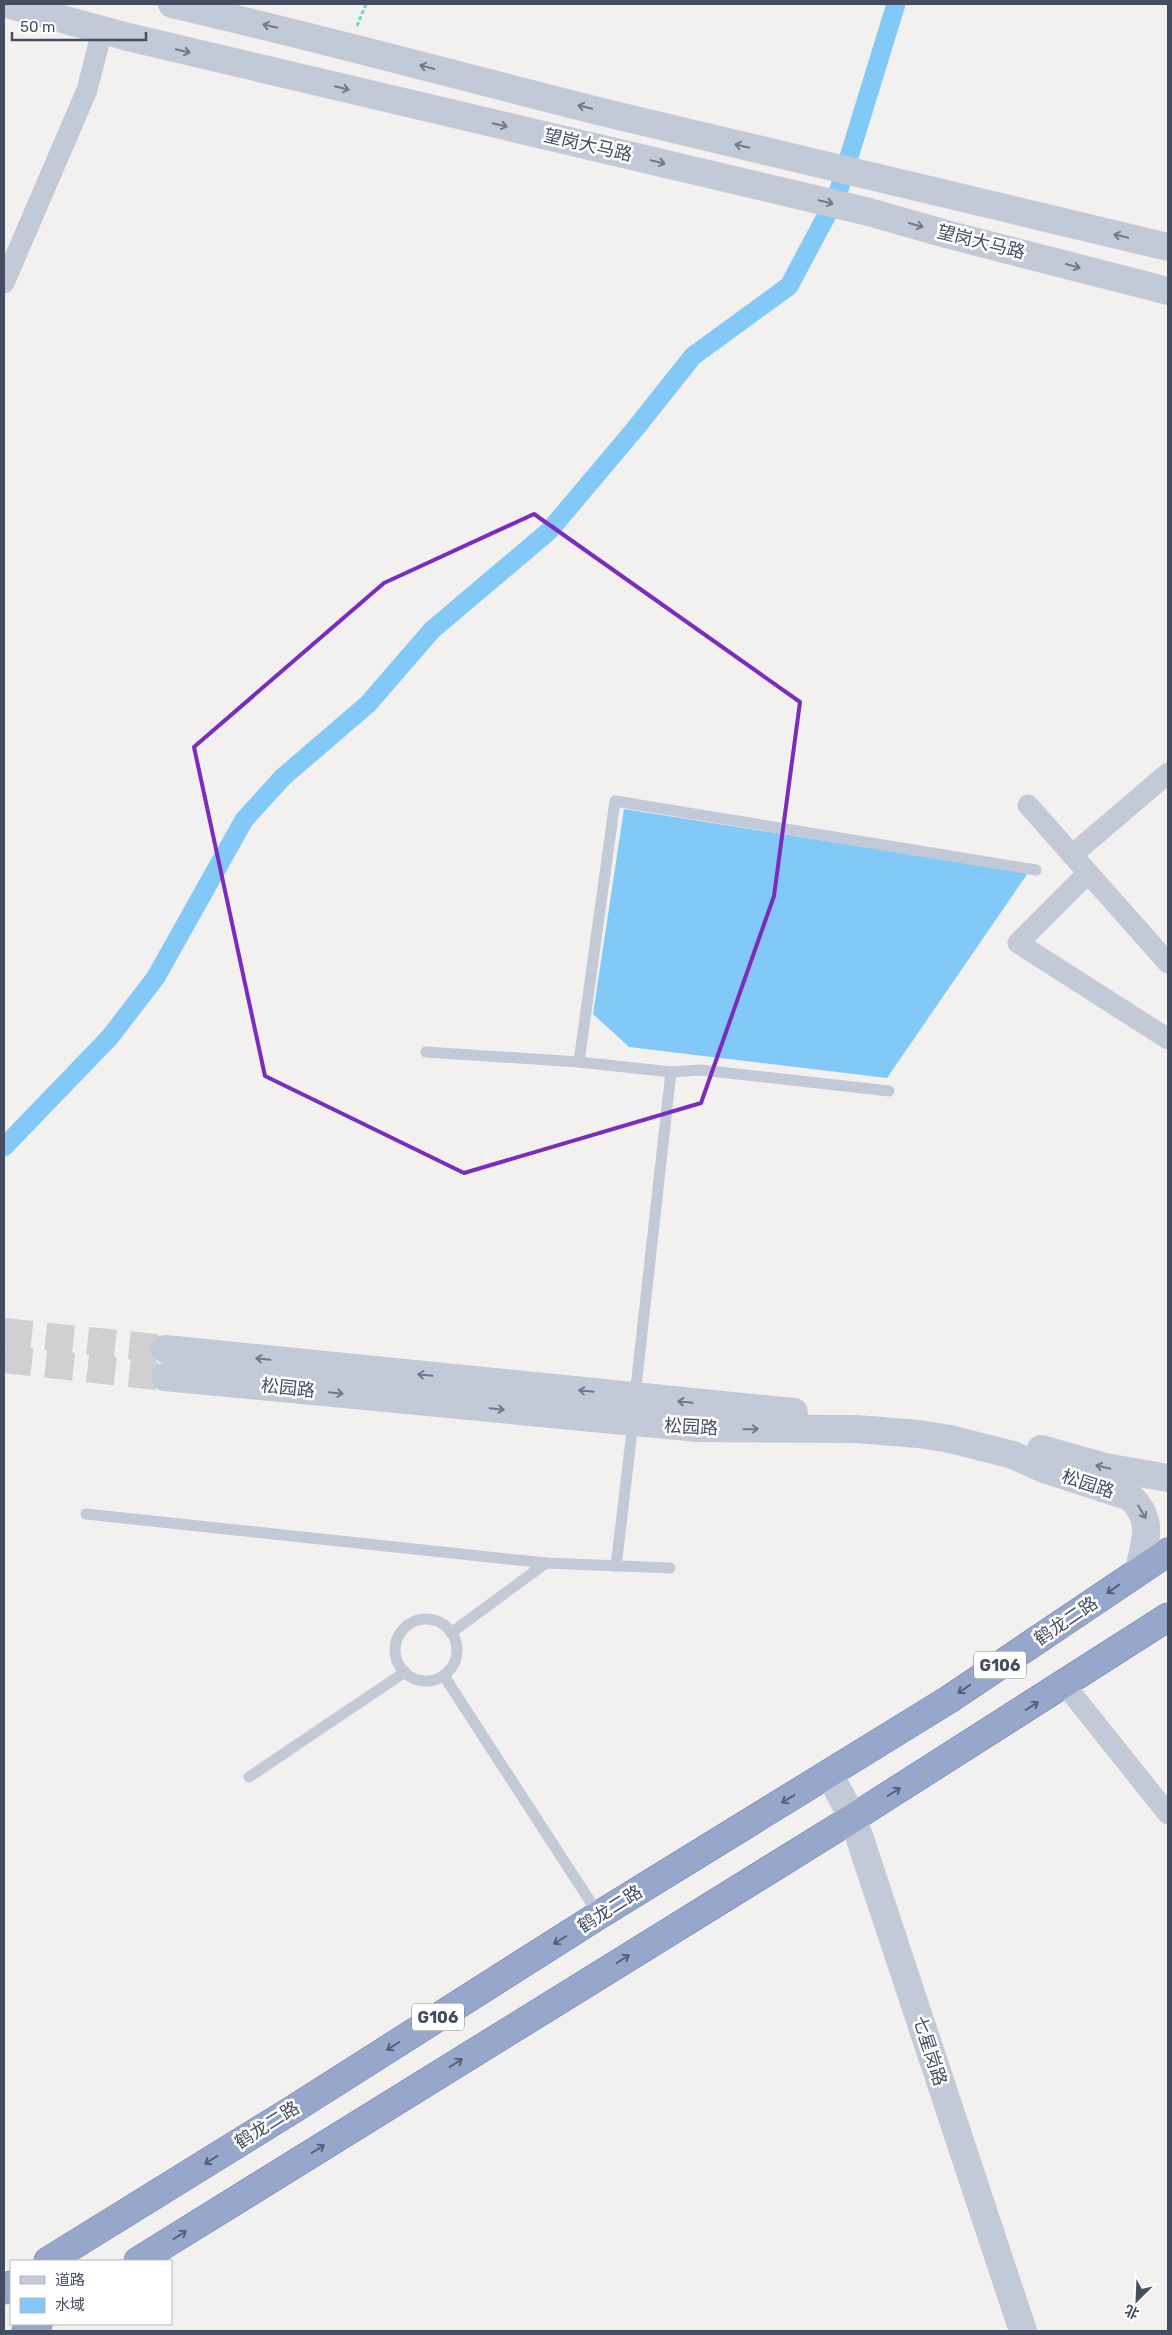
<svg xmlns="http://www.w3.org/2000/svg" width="1172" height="2335" font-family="Rubik,'Noto Sans SC',sans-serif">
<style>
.water{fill:#82c9f7}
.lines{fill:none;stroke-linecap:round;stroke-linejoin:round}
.canal{stroke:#82c9f7;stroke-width:19}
.tertiary-tunnel{stroke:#d0d0d3;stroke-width:28;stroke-dasharray:28 14;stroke-linecap:butt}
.trunk-casing{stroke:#6d81b0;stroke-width:29}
.path{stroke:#6dd7b7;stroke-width:3;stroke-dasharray:4 2.5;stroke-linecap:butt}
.service{stroke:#c2c9d7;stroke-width:11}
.minor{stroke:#c2c9d7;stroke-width:21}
.tertiary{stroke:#c2c9d7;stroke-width:28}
.trunk{stroke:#97a7cc;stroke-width:28}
.oneway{stroke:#71798a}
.oneway2{stroke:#556076}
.marked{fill:none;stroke:#7b2cbf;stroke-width:4;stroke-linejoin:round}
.labels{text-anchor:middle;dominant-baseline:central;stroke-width:5;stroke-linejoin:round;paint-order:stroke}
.shield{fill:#fff;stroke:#7d8390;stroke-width:1}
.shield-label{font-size:16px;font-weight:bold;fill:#454e60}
.street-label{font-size:18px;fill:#454e60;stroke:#fff}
</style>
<rect width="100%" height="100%" fill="#f3f0f0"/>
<path class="water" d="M624 809 1028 873 887 1078 629 1047 593 1014Z"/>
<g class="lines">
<path class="canal" d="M4 1147 110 1037 156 977 244 820 283 777 368 704 432 630 549 531 635 429 693 356 789 286 837 196 896 4"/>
<g class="tertiary-tunnel">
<path d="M4 1332 165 1349"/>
<path d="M4 1359 165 1377"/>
</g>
<g class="trunk-casing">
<g id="trunk">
<path d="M48 2261 292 2110 599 1915 948 1700 1168 1552"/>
<path d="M138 2261 853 1818 1168 1617"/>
<path d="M4 2290 11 2285"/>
<path d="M26 2331 38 2324"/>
</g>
</g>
<path class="path" d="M357 26 366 4"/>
<g class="service">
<path d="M426 1052 579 1062 671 1072 701 1070 889 1091"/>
<path d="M579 1062 615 801 1036 870"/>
<path d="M635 1396 671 1072"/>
<path d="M86 1514 546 1563 670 1568"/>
<path d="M616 1566 633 1423"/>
<circle cx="426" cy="1650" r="31"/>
<path d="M451 1633 546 1563"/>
<path d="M444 1676 599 1915"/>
<path d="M249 1777 405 1672"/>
</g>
<g class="minor">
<path d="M4 283 87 90 102 31"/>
<path d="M1028 805 1168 963"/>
<path d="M1072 855 1168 773"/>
<path d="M1088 873 1018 943 1168 1039"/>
<path d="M1065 1685 1168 1814"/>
</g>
<g class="tertiary">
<path d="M7 4 128 37 869 212 946 234 1168 291"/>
<path d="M172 4C316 37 459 76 602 112 790 158 979 202 1168 247"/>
<path d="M165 1349 794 1412"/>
<path d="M165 1377 698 1428 856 1429 919 1434 950 1439 1013 1455 1044 1469 1130 1497C1155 1520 1145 1541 1139 1570"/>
<path d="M1041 1449 1105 1467 1168 1478"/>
<path d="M829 1774 853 1818 1023 2331"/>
</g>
<use href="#trunk" class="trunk"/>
</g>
<defs><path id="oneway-shaft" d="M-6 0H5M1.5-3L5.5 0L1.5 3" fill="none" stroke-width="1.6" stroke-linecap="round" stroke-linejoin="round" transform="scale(1.25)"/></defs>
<g class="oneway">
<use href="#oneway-shaft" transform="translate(270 26) rotate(-167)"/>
<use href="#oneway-shaft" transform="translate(183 51) rotate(13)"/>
<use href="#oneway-shaft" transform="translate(427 67) rotate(-165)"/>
<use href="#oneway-shaft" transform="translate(342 88) rotate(14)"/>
<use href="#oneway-shaft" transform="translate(585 107) rotate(-166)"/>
<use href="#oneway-shaft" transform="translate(500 125) rotate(13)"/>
<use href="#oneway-shaft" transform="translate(742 146) rotate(-166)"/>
<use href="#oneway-shaft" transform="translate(658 162) rotate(13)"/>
<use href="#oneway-shaft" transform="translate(826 202) rotate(13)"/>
<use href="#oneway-shaft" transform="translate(916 225) rotate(16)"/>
<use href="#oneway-shaft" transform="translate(1121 236) rotate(-167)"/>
<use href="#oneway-shaft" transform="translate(1073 266) rotate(15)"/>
<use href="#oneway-shaft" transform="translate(263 1359) rotate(-174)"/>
<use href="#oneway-shaft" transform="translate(425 1375) rotate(-174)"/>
<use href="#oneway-shaft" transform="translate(586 1391) rotate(-174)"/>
<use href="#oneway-shaft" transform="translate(336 1393) rotate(6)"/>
<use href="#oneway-shaft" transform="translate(685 1402) rotate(-174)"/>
<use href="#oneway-shaft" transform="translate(497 1409) rotate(6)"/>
<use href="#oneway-shaft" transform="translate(751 1429) rotate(-1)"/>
<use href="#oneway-shaft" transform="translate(1103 1467) rotate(-166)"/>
<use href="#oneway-shaft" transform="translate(1142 1512) rotate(59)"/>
</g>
<g class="oneway2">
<use href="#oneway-shaft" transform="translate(1113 1589) rotate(144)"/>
<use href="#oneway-shaft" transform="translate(964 1689) rotate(146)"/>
<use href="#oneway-shaft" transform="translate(1032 1706) rotate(-32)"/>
<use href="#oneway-shaft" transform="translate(894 1792) rotate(-32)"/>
<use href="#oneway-shaft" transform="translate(788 1799) rotate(149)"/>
<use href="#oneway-shaft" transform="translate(560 1940) rotate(148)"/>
<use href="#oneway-shaft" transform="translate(623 1959) rotate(-32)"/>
<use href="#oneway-shaft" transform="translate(393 2046) rotate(148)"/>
<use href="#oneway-shaft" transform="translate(456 2063) rotate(-32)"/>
<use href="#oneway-shaft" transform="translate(318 2149) rotate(-32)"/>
<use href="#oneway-shaft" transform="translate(211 2160) rotate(148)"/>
<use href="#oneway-shaft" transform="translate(180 2235) rotate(-32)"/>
</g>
<path class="marked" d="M534 514 800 702 774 896 701 1103 464 1173 265 1076 194 747 384 583Z"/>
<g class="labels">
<g class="shield">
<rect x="974" y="1651.5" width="52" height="27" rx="4"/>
<rect x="412" y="2003.5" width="52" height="27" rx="4"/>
</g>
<g class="shield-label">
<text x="1000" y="1665">G106</text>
<text x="438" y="2017">G106</text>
</g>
<g class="street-label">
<text transform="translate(588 145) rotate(13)">望岗大马路</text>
<text transform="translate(981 242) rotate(14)">望岗大马路</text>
<text transform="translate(288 1388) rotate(6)">松园路</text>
<text transform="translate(691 1427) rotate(3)">松园路</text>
<text transform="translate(1088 1484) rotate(18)">松园路</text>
<text transform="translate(1066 1621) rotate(-34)">鹤龙二路</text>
<text transform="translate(610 1909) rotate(-32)">鹤龙二路</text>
<text transform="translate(930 2051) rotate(72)">七星岗路</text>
<text transform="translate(267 2125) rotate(-32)">鹤龙二路</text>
</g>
</g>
<rect width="1172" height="2335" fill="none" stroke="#454e60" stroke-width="10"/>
<rect x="10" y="2260" width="162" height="65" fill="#ffffff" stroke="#b5b8bf"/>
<rect x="20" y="2276" width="25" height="8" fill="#c2c9d7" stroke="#b5b8bf"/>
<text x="55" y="2285" font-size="15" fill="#454e60">道路</text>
<rect x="20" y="2298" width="25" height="15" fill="#82c9f7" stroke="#b5b8bf"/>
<text x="55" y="2310" font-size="15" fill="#454e60">水域</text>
<g transform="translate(1137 2300) rotate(204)" stroke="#ffffff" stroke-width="4" paint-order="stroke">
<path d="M0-4L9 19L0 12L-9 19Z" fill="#454e60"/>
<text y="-8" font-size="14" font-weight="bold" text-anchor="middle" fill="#454e60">北</text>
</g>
<path d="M12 32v8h134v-8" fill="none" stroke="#454e60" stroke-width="2.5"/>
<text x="20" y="32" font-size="15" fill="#454e60" stroke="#ffffff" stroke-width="4" paint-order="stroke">50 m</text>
</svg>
